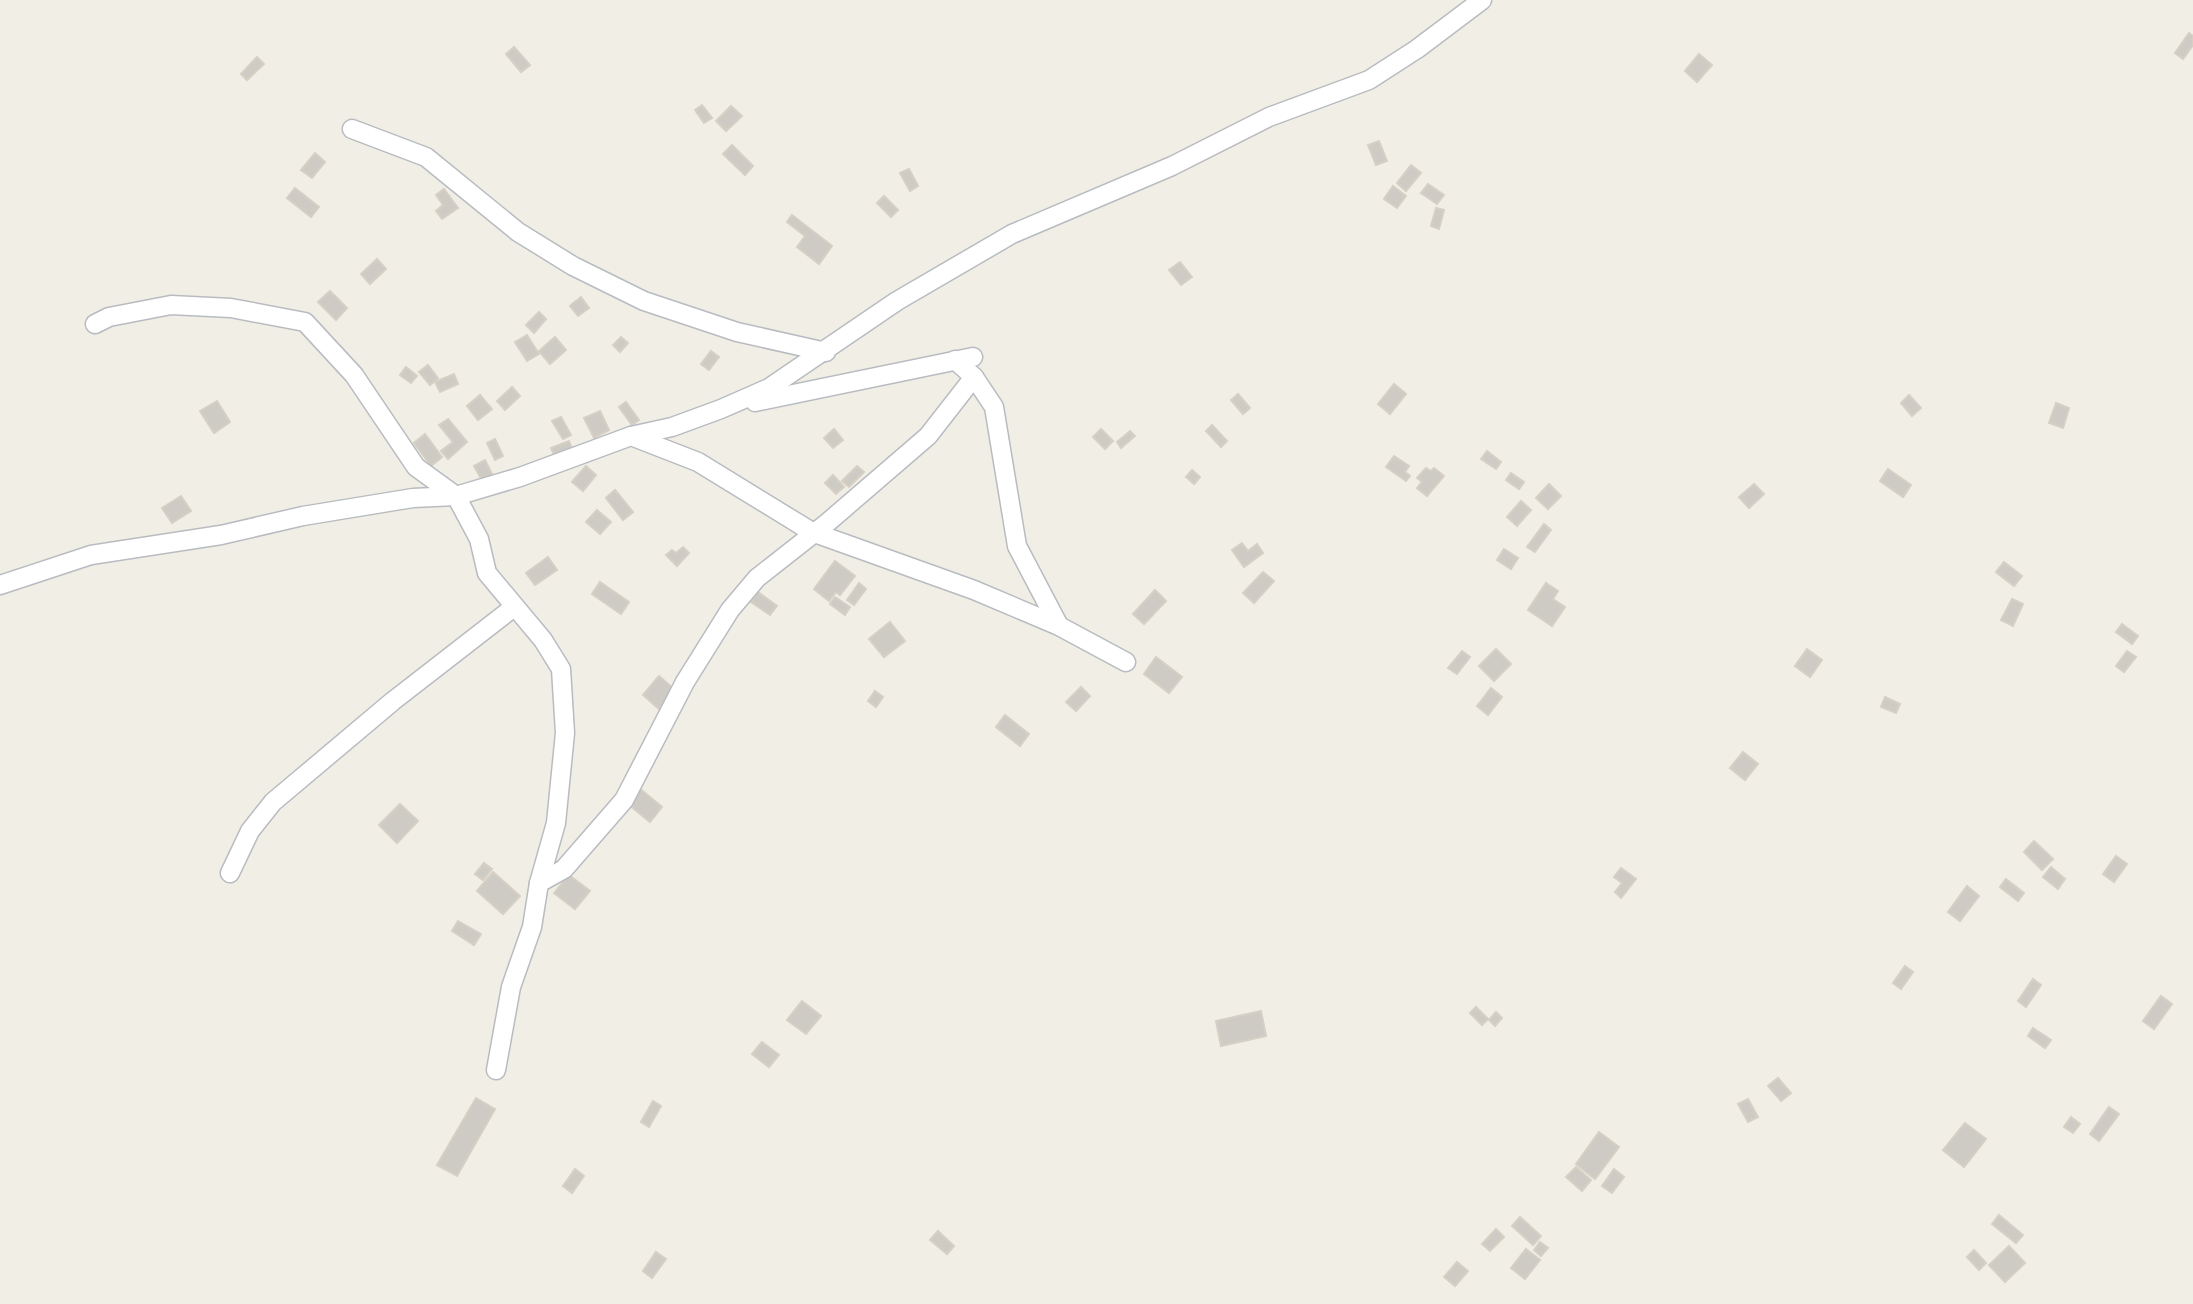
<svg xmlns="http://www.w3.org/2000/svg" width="2193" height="1304" font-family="Jost,sans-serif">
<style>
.building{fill:#cecbc5;stroke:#d6cfc4;stroke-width:2}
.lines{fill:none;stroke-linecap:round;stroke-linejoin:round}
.street-casing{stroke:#b8bcc0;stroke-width:21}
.street{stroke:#fff;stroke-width:18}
</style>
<rect width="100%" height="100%" fill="#f1eee6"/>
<g class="building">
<path d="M2189 33 2193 36V45L2183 59 2175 53Z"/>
<path d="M514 47 530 65 521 72 506 54Z"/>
<path d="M1699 54 1712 65 1697 82 1685 71Z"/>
<path d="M257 57 264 64 247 80 241 74Z"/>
<path d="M702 105 712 118 704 123 695 110Z"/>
<path d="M731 106 742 116 726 131 716 121Z"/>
<path d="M1379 141 1387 161 1376 165 1368 145Z"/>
<path d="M732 145 753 166 745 175 723 154Z"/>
<path d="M315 153 325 162 312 178 301 170Z"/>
<path d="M1411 165 1421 173 1406 191 1397 183Z"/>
<path d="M909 169 918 186 910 191 900 173Z"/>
<path d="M1428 184 1444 195 1437 204 1421 193Z"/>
<path d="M1393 186 1406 196 1397 208 1384 199Z"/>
<path d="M295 188 319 207 311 217 287 198Z"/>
<path d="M444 189 458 208 442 219 436 211 443 205 436 195Z"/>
<path d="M884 196 898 210 891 217 877 203Z"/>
<path d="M1436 208 1444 210 1439 229 1431 226Z"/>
<path d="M792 215 832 246 819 264 797 247 805 236 787 222Z"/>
<path d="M377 259 386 269 370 284 361 274Z"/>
<path d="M1180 262 1192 277 1181 285 1169 270Z"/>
<path d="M330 291 347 308 336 320 318 302Z"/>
<path d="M581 297 589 308 578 316 570 306Z"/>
<path d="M539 312 546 319 534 333 526 325Z"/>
<path d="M527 335 539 354 527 361 515 342Z"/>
<path d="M555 337 566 350 550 364 539 351Z"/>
<path d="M621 337 628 343 620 352 613 345Z"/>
<path d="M711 351 719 357 709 370 701 364Z"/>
<path d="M428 365 438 378 430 385 419 372Z"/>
<path d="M406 367 417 376 411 383 400 375Z"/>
<path d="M454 374 458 384 440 392 435 382Z"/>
<path d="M1394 384 1406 394 1390 414 1378 404Z"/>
<path d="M512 387 520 396 505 410 497 401Z"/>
<path d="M1238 394 1250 408 1243 414 1231 400Z"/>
<path d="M480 395 492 409 478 420 467 406Z"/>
<path d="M1909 395 1921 408 1912 416 1901 403Z"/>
<path d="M217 401 230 422 214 433 200 411Z"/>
<path d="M626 402 639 420 632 425 619 407Z"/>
<path d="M2056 403 2069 408 2063 428 2049 423Z"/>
<path d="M600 411 609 430 594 438 584 418Z"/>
<path d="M561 417 571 435 563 439 552 421Z"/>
<path d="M448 419 467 442 448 459 441 451 453 442 439 425Z"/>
<path d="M1212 425 1227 441 1221 447 1206 431Z"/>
<path d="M834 429 843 440 833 448 824 438Z"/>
<path d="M1101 429 1113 441 1105 449 1093 437Z"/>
<path d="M1130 431 1135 436 1121 448 1117 442Z"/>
<path d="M425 434 442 457 431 466 414 443Z"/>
<path d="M495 439 503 456 495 460 487 443Z"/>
<path d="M569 441 573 451 556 459 551 448Z"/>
<path d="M1487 451 1501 462 1496 469 1481 459Z"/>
<path d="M1394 456 1409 466 1405 472 1410 476 1406 481 1386 467Z"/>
<path d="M485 460 493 476 483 482 474 466Z"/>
<path d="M586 466 596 475 583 491 572 482Z"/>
<path d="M857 466 864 472 849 487 842 481Z"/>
<path d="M1426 468 1431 471 1434 468 1444 476 1427 496 1417 488 1422 482 1417 478Z"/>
<path d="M1888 469 1911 485 1903 497 1880 481Z"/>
<path d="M1192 470 1200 477 1194 484 1186 477Z"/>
<path d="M1511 473 1524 482 1519 489 1506 480Z"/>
<path d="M833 475 844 487 836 494 825 483Z"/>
<path d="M1549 484 1561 496 1548 509 1536 498Z"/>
<path d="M1754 484 1764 494 1749 508 1739 497Z"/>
<path d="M615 490 633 512 623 520 606 498Z"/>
<path d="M181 496 191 511 172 523 162 508Z"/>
<path d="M1521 501 1531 510 1517 526 1507 517Z"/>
<path d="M597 510 611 522 600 534 586 522Z"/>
<path d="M1544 524 1551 530 1535 552 1527 547Z"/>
<path d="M1242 543 1248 551 1257 544 1263 553 1244 567 1232 550Z"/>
<path d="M683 547 689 553 677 566 666 555 672 550 676 553Z"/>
<path d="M1504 549 1518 558 1511 569 1497 560Z"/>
<path d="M548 557 557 570 535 585 526 573Z"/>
<path d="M835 561 855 576 840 595 836 592 829 601 814 589Z"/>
<path d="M2004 562 2022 576 2014 586 1996 572Z"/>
<path d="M1263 572 1274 581 1254 603 1243 593Z"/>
<path d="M600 582 629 602 621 614 592 594Z"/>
<path d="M859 583 866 589 854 605 847 600Z"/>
<path d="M1546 583 1558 591 1553 599 1565 607 1552 626 1528 610Z"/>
<path d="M1155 590 1166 601 1144 624 1133 614Z"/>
<path d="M758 592 777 606 770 615 751 602Z"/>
<path d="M835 597 850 607 845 615 830 604Z"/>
<path d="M2012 599 2023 604 2013 626 2001 620Z"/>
<path d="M890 622 905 641 884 657 869 639Z"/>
<path d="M2122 624 2138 636 2132 644 2116 632Z"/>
<path d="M1496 649 1511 664 1494 681 1479 666Z"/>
<path d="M1807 649 1822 660 1810 677 1795 666Z"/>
<path d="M1462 651 1470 657 1457 674 1448 668Z"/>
<path d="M2127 651 2136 657 2124 672 2116 666Z"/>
<path d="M1156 657 1182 677 1169 693 1144 674Z"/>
<path d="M659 676 675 690 659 709 643 695Z"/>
<path d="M1081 687 1090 696 1076 711 1066 702Z"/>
<path d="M1491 688 1502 697 1488 715 1477 706Z"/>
<path d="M875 691 883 697 876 707 868 701Z"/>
<path d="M1885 697 1900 704 1896 713 1881 707Z"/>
<path d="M1005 715 1029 734 1020 746 996 727Z"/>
<path d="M1743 752 1758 764 1745 780 1730 768Z"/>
<path d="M639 788 662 807 650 822 627 803Z"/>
<path d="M400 804 418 821 397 843 379 825Z"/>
<path d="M2034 841 2053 859 2042 870 2024 852Z"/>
<path d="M2116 856 2127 864 2114 882 2103 874Z"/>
<path d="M484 863 492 869 483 880 475 874Z"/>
<path d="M2051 867 2065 879 2058 889 2043 877Z"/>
<path d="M1621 868 1636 879 1621 898 1615 892 1622 883 1614 877Z"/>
<path d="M493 872 520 896 503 914 477 891Z"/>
<path d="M569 875 590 891 575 909 554 893Z"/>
<path d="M2006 879 2024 893 2018 901 2000 887Z"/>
<path d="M1967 886 1979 896 1960 921 1948 912Z"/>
<path d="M458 921 481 934 474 945 452 931Z"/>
<path d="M1905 966 1913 972 1901 989 1893 983Z"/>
<path d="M2033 979 2041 985 2026 1007 2018 1001Z"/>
<path d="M2161 996 2172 1004 2154 1029 2143 1021Z"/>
<path d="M802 1001 821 1016 806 1034 787 1020Z"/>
<path d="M1476 1007 1488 1019 1482 1025 1470 1013Z"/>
<path d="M1261 1011 1266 1036 1221 1046 1216 1021Z"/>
<path d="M1496 1012 1502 1018 1495 1026 1489 1020Z"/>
<path d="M2033 1028 2051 1040 2045 1048 2028 1036Z"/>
<path d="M762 1042 779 1055 769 1067 752 1054Z"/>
<path d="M1778 1078 1791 1093 1781 1101 1768 1086Z"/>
<path d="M476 1098 495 1109 457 1176 437 1165Z"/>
<path d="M1748 1099 1758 1117 1748 1122 1738 1104Z"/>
<path d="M653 1101 661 1106 649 1127 641 1122Z"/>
<path d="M2109 1107 2119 1114 2099 1141 2090 1134Z"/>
<path d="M2071 1117 2080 1124 2073 1133 2064 1127Z"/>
<path d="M1965 1123 1986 1139 1964 1167 1943 1150Z"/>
<path d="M1599 1132 1619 1147 1595 1179 1576 1164Z"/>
<path d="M1576 1167 1591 1180 1582 1191 1566 1177Z"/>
<path d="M575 1169 584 1176 572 1193 563 1186Z"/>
<path d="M1614 1169 1624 1177 1612 1193 1602 1186Z"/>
<path d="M1999 1215 2023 1235 2016 1243 1992 1224Z"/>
<path d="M1520 1217 1541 1236 1533 1245 1512 1226Z"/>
<path d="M1496 1229 1504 1237 1490 1251 1482 1244Z"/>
<path d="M938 1231 954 1246 947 1254 930 1240Z"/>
<path d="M1540 1242 1548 1248 1541 1256 1534 1250Z"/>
<path d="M2009 1246 2025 1263 2005 1282 1989 1265Z"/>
<path d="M1526 1249 1540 1260 1525 1279 1511 1268Z"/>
<path d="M1974 1250 1986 1263 1979 1270 1967 1257Z"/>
<path d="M656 1252 666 1259 652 1278 643 1271Z"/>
<path d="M1457 1262 1468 1271 1455 1286 1444 1277Z"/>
</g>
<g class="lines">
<g class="street-casing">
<g id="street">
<path d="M352 129 426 157 518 232 573 266 644 301 737 332 826 352"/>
<path d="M95 324 109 317 171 305 231 308 305 322 354 375 416 467 456 496 479 539 487 573 543 640 561 669 565 733 556 823 539 883 532 927 511 987 496 1070"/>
<path d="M955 360 974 377 994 407 1017 546 1059 626"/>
<path d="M755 402 973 357"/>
<path d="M631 436 698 462 812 532 974 590 1059 626 1126 662"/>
<path d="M0 585 91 555 221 535 303 516 413 498 456 496 520 477 631 436 672 427 721 409 769 388 897 301 1012 234 1172 166 1269 117 1369 80 1417 49 1482 0"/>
<path d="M230 873 250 831 273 802 393 701 514 607"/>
<path d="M539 883 564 869 624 800 685 682 730 610 757 578 827 523 928 436 974 377"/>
</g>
</g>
<use href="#street" class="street"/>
</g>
</svg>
